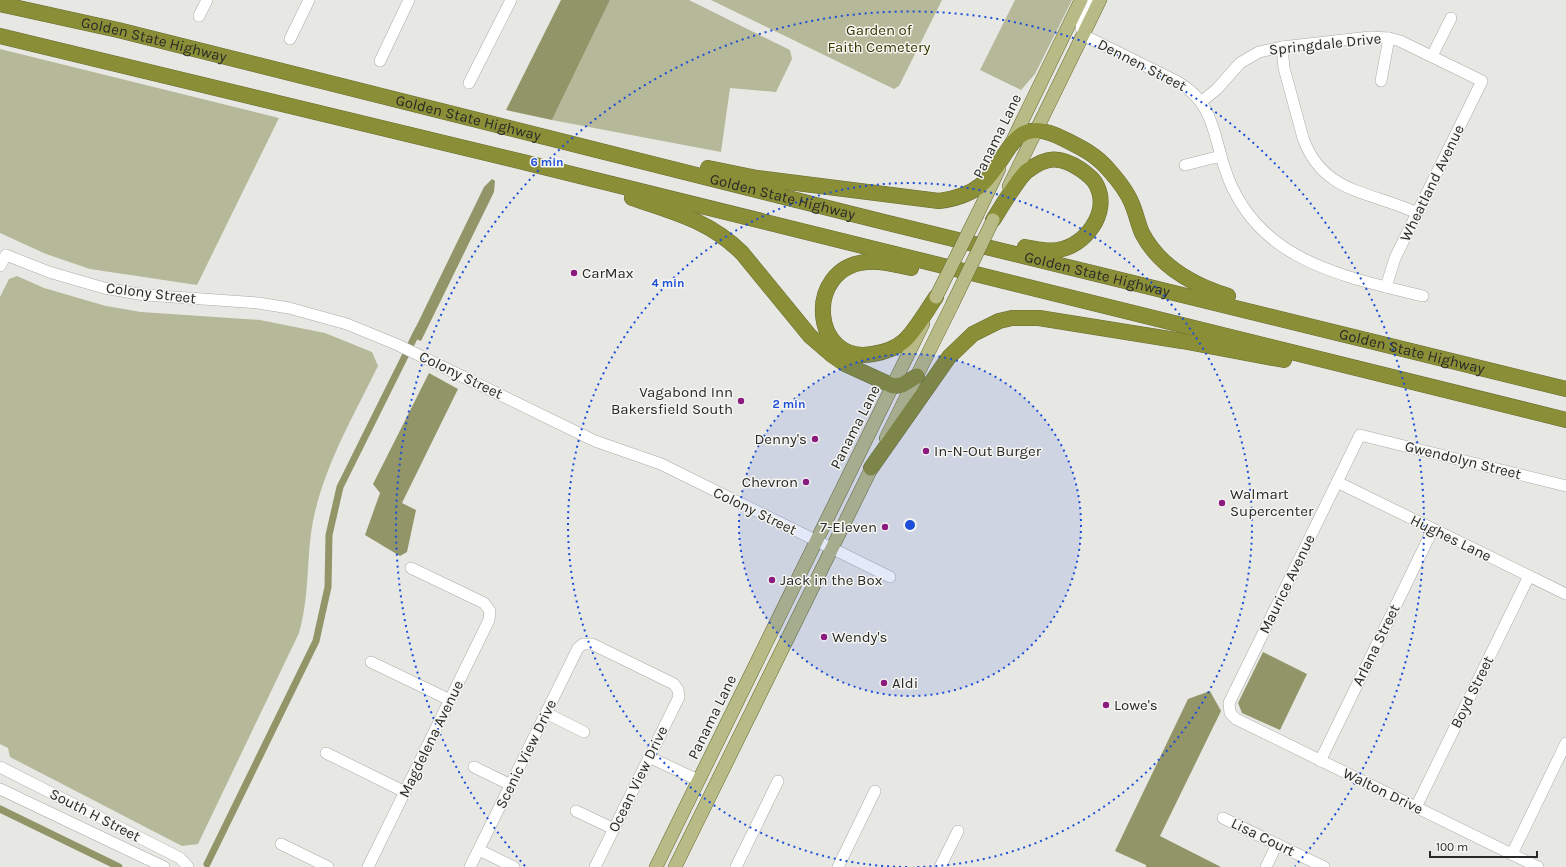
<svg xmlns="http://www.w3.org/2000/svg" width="1566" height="867" font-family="Karla,sans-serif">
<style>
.green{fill:#b5b899}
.water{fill:#919568}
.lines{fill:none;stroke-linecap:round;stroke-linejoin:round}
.canal{stroke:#919568;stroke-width:7}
.minor-casing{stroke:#aaaaa7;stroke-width:12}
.major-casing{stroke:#686b31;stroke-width:14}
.highway-casing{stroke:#686b31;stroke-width:16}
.minor{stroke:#fff;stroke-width:11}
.major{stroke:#b9bb86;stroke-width:13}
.highway{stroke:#8a8e36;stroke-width:15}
.major-bridge-casing{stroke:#686b31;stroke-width:14;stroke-linecap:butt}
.major-bridge{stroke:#b9bb86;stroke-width:13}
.ring{fill:none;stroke:#1d4ed8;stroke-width:2;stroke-dasharray:2 4}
.poi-dot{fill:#8a1b7f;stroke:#f5f5f1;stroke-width:1.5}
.labels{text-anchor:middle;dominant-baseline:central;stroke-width:3;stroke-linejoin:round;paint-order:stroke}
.park-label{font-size:15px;fill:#363800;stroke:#f5f5f1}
.street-label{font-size:15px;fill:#292a28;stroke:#f5f5f1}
.poi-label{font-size:15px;fill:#292a28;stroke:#f5f5f1;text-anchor:start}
.centre{fill:#1d4ed8;stroke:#f5f5f1;stroke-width:2}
.ring-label{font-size:12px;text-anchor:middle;font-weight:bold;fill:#1d4ed8;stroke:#f5f5f1;stroke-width:3;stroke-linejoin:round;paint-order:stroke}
</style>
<rect width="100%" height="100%" fill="#e7e8e4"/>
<g class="green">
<path d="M610 0H689L790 50 792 59 776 92 730 88 721 152 552 120Z"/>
<path d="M711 0H942L899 86 894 89Z"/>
<path d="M1015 0H1072L1035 74 1021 90 980 70Z"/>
<path d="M0 49 279 118 197 285 90 269 46 254 0 233Z"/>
<path d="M17 276 44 288 106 306 141 312 260 320 325 333 372 352 378 366C354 415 324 466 313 521 306 558 310 596 299 633L198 844 182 846 10 757 8 748 0 744V297L9 279Z"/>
</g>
<g class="water">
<path d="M561 0H610L552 120 506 110Z"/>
<path d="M492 179 495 181 494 192 421 341 411 337 484 187Z"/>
<path d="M429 373 458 389 402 503 416 510 407 552 400 556 365 535 380 493 373 484Z"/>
<path d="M1263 652 1307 674 1280 730 1242 713 1238 703Z"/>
<path d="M1210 691 1221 711 1160 836 1221 867H1146V865L1115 851 1188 699Z"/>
</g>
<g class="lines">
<g class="canal">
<path d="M0 809 119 867"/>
<path d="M207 864 316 641 328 587 329 535 340 487 418 330"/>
</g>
<g class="minor-casing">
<g id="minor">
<path d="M1089 0C1082 14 1078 19 1083 35L1178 82C1214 103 1213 134 1225 169 1255 261 1342 276 1423 296"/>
<path d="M199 16 207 0"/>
<path d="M290 39 309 0"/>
<path d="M1282 47 1284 68 1303 138C1323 194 1370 191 1417 213"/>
<path d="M1432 56 1451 18"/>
<path d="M380 61 409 0"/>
<path d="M1381 81 1389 38"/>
<path d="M469 83 511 0"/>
<path d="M1202 101 1217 89 1240 63 1259 52 1282 47 1370 37 1389 38 1400 41 1482 81 1395 258 1386 287"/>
<path d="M1185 165 1221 156"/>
<path d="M0 266 6 255 49 272 104 288 145 295 258 303 289 308 347 324 398 345 595 441 661 464 890 577"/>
<path d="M1337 482 1566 594"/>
<path d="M371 662 450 700"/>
<path d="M546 713 584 732"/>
<path d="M326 753 405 792"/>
<path d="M649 757 698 780"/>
<path d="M1320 761 1433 529"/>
<path d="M0 767 180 858 188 867"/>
<path d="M474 767 511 785"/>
<path d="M0 789 164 867"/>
<path d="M1416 807 1529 576"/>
<path d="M576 811 614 829"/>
<path d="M1223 818 1324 867"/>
<path d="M281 844 328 867"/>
<path d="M479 850 514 867"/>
<path d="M1512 854 1566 743"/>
<path d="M368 867 489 620 490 611 484 603 411 568"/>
<path d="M470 867 578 648 583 644H592L674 684 678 690 679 697 595 867"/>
<path d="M736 867 778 781"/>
<path d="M838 867 875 791"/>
<path d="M940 867 958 831"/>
<path d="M1266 867 1277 844"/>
<path d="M1538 867 1236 719 1230 713 1229 703 1360 435 1566 486"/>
</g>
</g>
<g class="major-casing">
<g id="major">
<path d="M1011 144 1081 0"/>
<path d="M1009 186 1100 0"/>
<path d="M978 213 999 169"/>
<path d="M886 438 952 305"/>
<path d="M656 867 923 324"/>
<path d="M675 867 876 459"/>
</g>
</g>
<g class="highway-casing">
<g id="highway">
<path id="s1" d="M0 4 118 30 884 222 1566 389"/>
<path d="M0 36 523 162 1566 420"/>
<path d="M708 168 757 178 939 201C954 199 969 195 981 185 1012 157 1011 110 1066 140 1082 148 1096 155 1108 169 1117 179 1127 191 1132 204 1136 213 1138 224 1142 233 1159 266 1193 285 1228 296"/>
<path d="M632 198C674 212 710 221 742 253L810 336 832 355 845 364 893 386 902 385 917 376"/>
<path d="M993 220C1000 209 1019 177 1027 171 1047 156 1060 156 1080 169 1086 173 1094 179 1097 186 1110 213 1085 246 1058 250 1047 252 1036 249 1025 247"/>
<path d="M911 268C897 265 881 260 866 262 804 268 811 365 873 354 885 352 895 349 904 341 915 331 927 310 936 297"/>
<path d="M871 468 949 357 973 334 999 321 1012 318H1039L1182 341 1284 360"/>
</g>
</g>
<use href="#minor" class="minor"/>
<use href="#major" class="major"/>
<use href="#highway" class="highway"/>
<g class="major-bridge-casing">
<g id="major-bridge">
<path d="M936 297 978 213"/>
<path d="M952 305 993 220"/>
</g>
</g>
<use href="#major-bridge" class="major-bridge"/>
</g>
<circle cx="910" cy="525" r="171" fill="#1d4ed8" fill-opacity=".12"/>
<g class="ring">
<circle cx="910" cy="525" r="171"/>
<path d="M907 867A342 342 0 1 1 913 867"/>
<path d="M525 866A514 514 0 1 1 1295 866"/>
</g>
<g class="poi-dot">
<circle cx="574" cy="273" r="4"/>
<circle cx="741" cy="401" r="4"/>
<circle cx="815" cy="439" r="4"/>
<circle cx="926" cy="451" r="4"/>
<circle cx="806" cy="482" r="4"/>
<circle cx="1222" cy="503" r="4"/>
<circle cx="885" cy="527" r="4"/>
<circle cx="772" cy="580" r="4"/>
<circle cx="824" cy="637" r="4"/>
<circle cx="884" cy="683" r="4"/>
<circle cx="1106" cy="705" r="4"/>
</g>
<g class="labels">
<g class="park-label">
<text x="879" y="30">Garden of<tspan x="879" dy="17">Faith Cemetery</tspan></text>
</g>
<g class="street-label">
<text stroke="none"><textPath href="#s1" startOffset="158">Golden State Highway</textPath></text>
<text transform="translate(1325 44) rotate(-6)">Springdale Drive</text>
<text transform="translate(1142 65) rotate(27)">Dennen Street</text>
<text stroke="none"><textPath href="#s1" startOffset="482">Golden State Highway</textPath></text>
<text transform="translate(997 136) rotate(-64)">Panama Lane</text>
<text transform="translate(1432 183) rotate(-64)">Wheatland Avenue</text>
<text stroke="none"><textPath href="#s1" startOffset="806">Golden State Highway</textPath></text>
<text stroke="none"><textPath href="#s1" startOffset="1130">Golden State Highway</textPath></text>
<text transform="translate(151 293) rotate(7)">Colony Street</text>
<text stroke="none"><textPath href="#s1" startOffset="1454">Golden State Highway</textPath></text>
<text transform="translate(461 375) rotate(26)">Colony Street</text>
<text transform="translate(855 427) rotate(-63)">Panama Lane</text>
<text transform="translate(1463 460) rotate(14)">Gwendolyn Street</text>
<text transform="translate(755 511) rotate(26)">Colony Street</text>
<text transform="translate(1451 538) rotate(26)">Hughes Lane</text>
<text transform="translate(1287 584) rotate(-64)">Maurice Avenue</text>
<text transform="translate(1376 645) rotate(-64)">Arlana Street</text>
<text transform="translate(1472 692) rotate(-64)">Boyd Street</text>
<text transform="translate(712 717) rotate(-64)">Panama Lane</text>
<text transform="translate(431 739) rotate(-64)">Magdelena Avenue</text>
<text transform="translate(526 754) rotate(-64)">Scenic View Drive</text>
<text transform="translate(638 779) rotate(-64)">Ocean View Drive</text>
<text transform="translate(1383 791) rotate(26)">Walton Drive</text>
<text transform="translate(95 815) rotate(27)">South H Street</text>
<text transform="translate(1263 837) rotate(26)">Lisa Court</text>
</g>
<g class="poi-label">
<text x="582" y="273">CarMax</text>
<text x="733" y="392" text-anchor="end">Vagabond Inn<tspan x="733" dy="17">Bakersfield South</tspan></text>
<text x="807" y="439" text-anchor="end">Denny's</text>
<text x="934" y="451">In-N-Out Burger</text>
<text x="798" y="482" text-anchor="end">Chevron</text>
<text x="1230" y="494">Walmart<tspan x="1230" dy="17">Supercenter</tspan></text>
<text x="877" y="527" text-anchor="end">7-Eleven</text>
<text x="780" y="580">Jack in the Box</text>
<text x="832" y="637">Wendy's</text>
<text x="892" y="683">Aldi</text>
<text x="1114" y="705">Lowe's</text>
</g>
</g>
<circle cx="910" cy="525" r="6" class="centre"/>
<g class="ring-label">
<text x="547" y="166">6 min</text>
<text x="668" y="287">4 min</text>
<text x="789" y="408">2 min</text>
</g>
<path d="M1430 851v6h107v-6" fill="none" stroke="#292a28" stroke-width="2"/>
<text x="1436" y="851" font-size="12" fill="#292a28" stroke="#f5f5f1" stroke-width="3" paint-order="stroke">100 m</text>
</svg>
